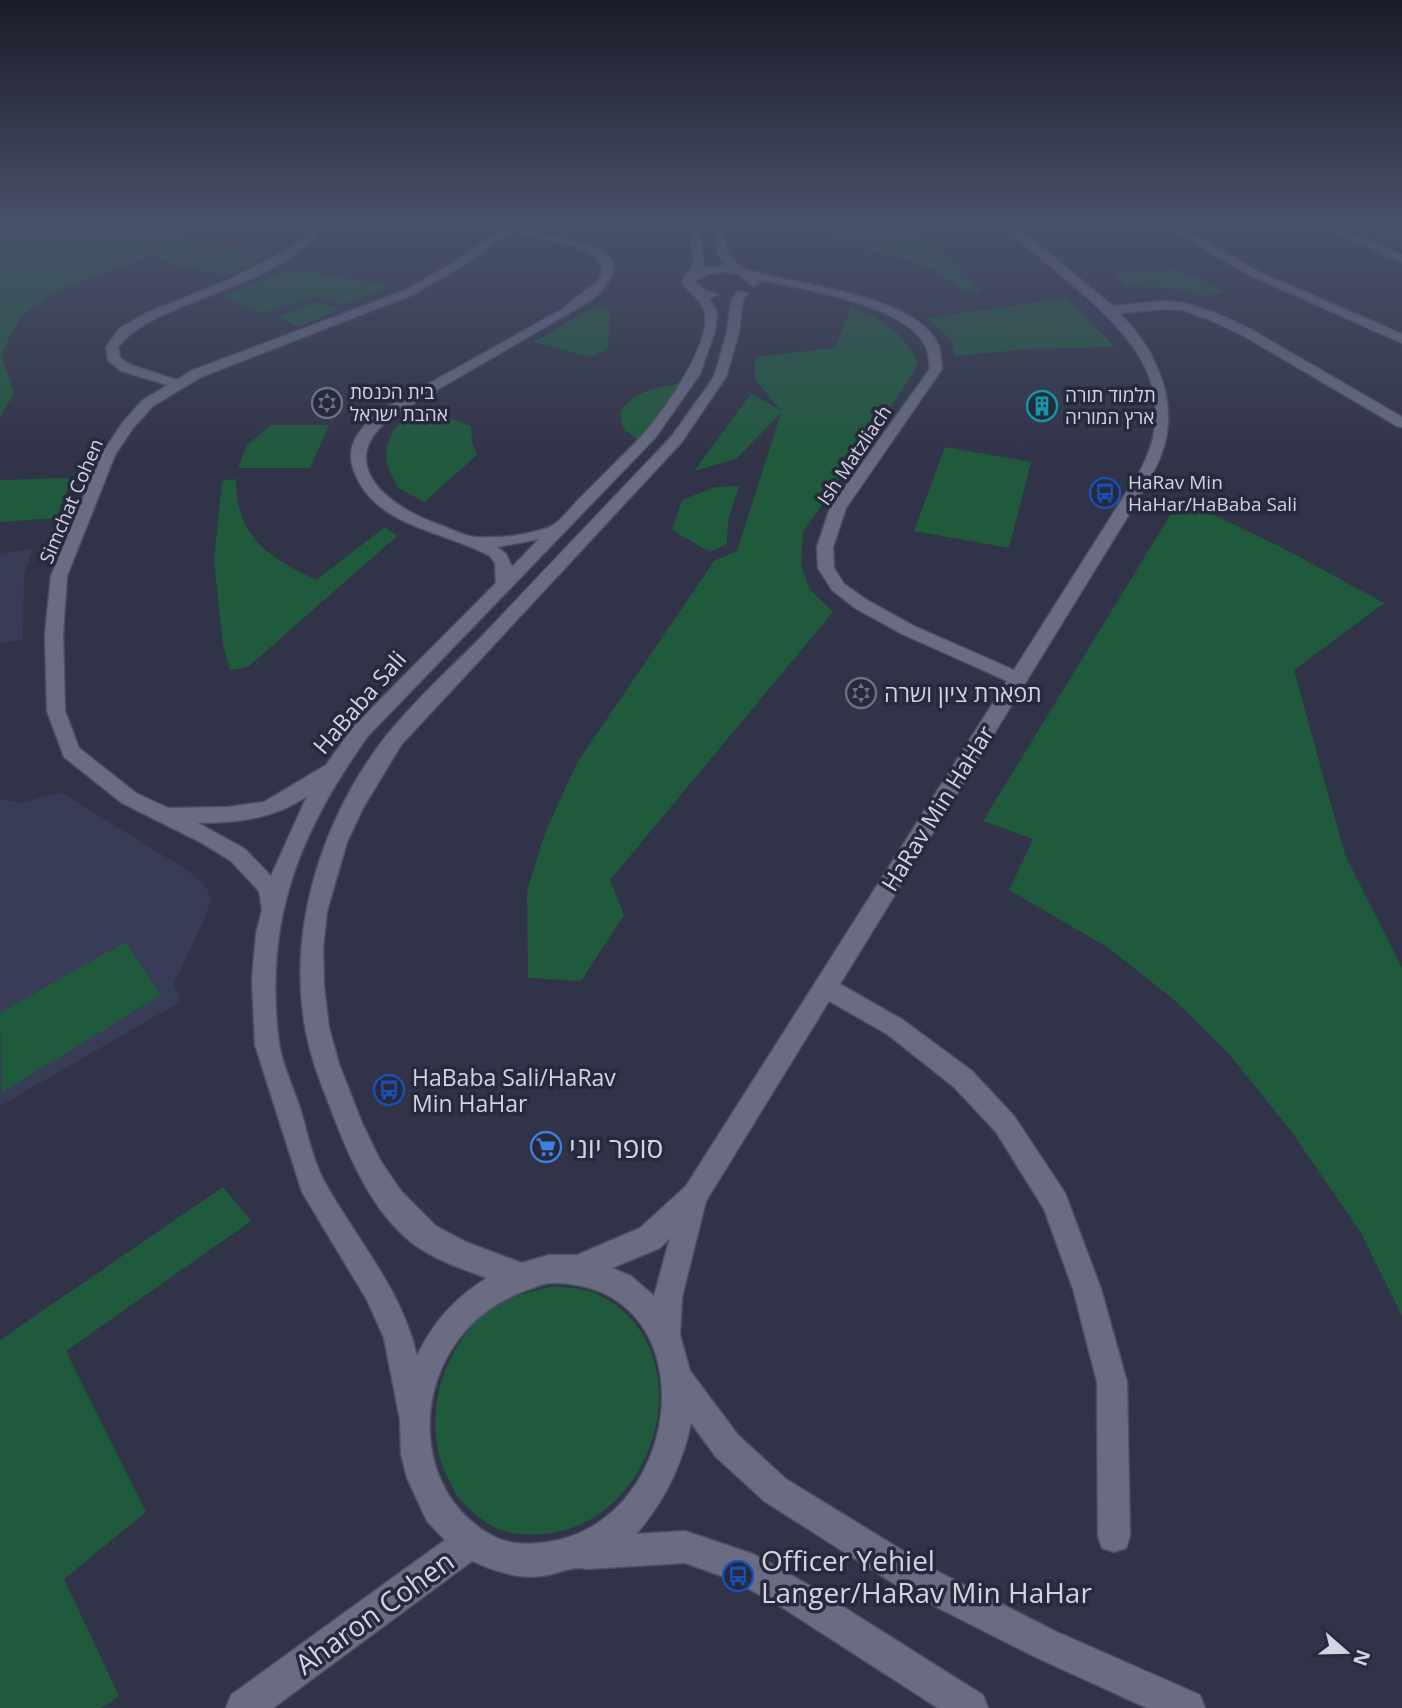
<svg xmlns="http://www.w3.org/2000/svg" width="1402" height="1708" font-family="'Open Sans',Heebo,sans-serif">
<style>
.built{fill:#393c57}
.green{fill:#1f5a3c}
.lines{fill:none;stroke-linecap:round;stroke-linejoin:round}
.minor-casing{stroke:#4d4f5f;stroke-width:3}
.minor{fill:#696c83;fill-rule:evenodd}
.labels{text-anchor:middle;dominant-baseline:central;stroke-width:7;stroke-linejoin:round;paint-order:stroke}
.far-poi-label{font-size:19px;fill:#d2d4e1;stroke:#27293d;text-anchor:start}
.far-street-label{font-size:19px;fill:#d2d4e1;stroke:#27293d}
.poi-label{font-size:23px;fill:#d2d4e1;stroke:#27293d;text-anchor:start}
.street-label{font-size:23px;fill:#d2d4e1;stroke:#27293d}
.near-poi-label{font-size:28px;fill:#d2d4e1;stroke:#27293d;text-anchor:start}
.near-street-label{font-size:28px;fill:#d2d4e1;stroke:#27293d}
</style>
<rect width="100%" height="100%" fill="#313348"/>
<g class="built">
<path d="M33 549 24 574 23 639 0 644V553Z"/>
<path d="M61 792 190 872 206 887 211 899 205 917 174 984 180 1002 0 1106V799L21 803Z"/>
</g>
<g class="green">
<path d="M0 225H198L182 239 272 254 225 276 155 260 163 256 158 254C124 266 55 287 29 310 16 321 8 340 1 356L14 393 0 417Z"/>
<path d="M818 225H914L983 292 965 291 930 269 898 258 834 241 820 231Z"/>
<path d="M1342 225H1402V248Z"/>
<path d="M1176 268 1226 292 1205 296 1179 289 1126 286 1114 274Z"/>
<path d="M289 269 391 285 344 305 317 296 262 313 222 297Z"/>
<path d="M1067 298 1115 347 1028 349 955 356 951 340 927 318Z"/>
<path d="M316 302 340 309 300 327 277 317Z"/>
<path d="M595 306 610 309 608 348 592 357 534 342Z"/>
<path d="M851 307C885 321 899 329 918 361L913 374 803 532 801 565 810 590 833 612 610 880 624 915 581 981 528 978 527 891 545 833 577 763 714 561 737 551 781 413 736 459 694 471 751 394 780 410 754 378 756 357 835 348Z"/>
<path d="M685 383 638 441 622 426 620 412C635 389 660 387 685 383Z"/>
<path d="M419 408 471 426 472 442 477 455 424 502 397 487 387 465 386 448 394 429Z"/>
<path d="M271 425H329L310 468H238L247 445Z"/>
<path d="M945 447 1031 462 1009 548 914 531Z"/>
<path d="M72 478 56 518 0 522V480Z"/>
<path d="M236 479C236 537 268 557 316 580L385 527 397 536 248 667 230 670 223 645 214 561 222 481Z"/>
<path d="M739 486 728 520 727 544 710 552 672 530 682 500 715 487Z"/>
<path d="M1180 499 1281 547 1384 603 1294 670 1345 855 1402 968V1316L1361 1233 1291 1131 1230 1055 1172 998 1107 947 1009 890 1033 839 983 821Z"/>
<path d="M125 942 161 995 2 1092 0 1013Z"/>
<path d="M223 1187 251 1221 66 1351 146 1512 64 1579 119 1696 101 1708H0V1340Z"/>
<path d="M556 1286C567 1288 582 1288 592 1292 706 1339 663 1517 551 1533 532 1536 507 1535 490 1525 481 1520 473 1511 465 1505 457 1498 453 1488 448 1479 421 1424 439 1355 483 1315 504 1297 530 1292 556 1286Z"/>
</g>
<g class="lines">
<g class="minor-casing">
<g id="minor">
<path d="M314 225H325C297 265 231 287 186 305 161 316 135 325 118 347L120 358 131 365 177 380 191 371 406 290 459 259 507 225H519C545 243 663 239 590 301L397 413C329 461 386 506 440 525 451 529 464 536 475 537 495 538 514 537 533 532 539 530 548 529 553 525 563 519 571 507 579 499 599 479 619 459 639 439 660 417 715 341 704 310 699 296 686 292 682 281L694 264 689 225H699L704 264 702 268 727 265 718 254 712 225H722L728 253 741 268C789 285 919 293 939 347 941 354 941 362 942 369L846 508 833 547 834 568 844 584 867 600 914 626 1014 670 1140 471C1202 355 1069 292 1004 225H1016L1112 306 1165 301 1184 303 1218 314 1252 330 1402 417V427L1397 426 1244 336 1210 320 1182 310 1165 309 1119 313C1156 349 1181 404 1161 455 1155 472 1144 487 1136 503L840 984 903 1020 972 1071 1014 1116 1065 1193 1101 1289 1127 1382 1130 1536 1126 1548 1114 1552 1102 1548 1098 1536 1097 1382 1073 1289 1044 1209 996 1132 954 1087 887 1034 829 1001 706 1201 682 1297 680 1335 690 1371 738 1435 786 1479 931 1568 1057 1632 1200 1695 1205 1708H1147L1033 1656 907 1592 764 1501 716 1457 691 1423C682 1465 665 1501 636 1534L685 1531 753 1554 807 1584 983 1695 988 1708H938L783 1608 733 1580 685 1563 586 1569C574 1565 555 1575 542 1576 517 1579 494 1571 472 1561L273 1708H226L231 1695 445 1540 427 1521 407 1478 401 1454 400 1420 384 1338 367 1300 302 1192 255 1045 252 980 256 934 262 910 259 891 231 861 202 843 122 803 64 757 47 711 45 634 51 576 101 455 123 422 143 400 168 385 121 371 108 360 106 347 120 328 146 313 224 282 289 249 305 238ZM512 231 582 248 596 257 601 264 602 273 598 281 561 310 387 407C367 421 344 441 353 468 372 527 443 530 490 556L495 563 496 583 354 726 326 765 264 802 228 807 168 808 136 793 79 748 65 711 63 634 67 576 115 455 133 428 153 406 201 377 414 294 467 263ZM724 272 738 274 753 286 759 283 756 279C797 287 908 305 926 347 929 353 929 363 930 369L830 508 817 547 818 568 832 590 855 608 902 634 1007 681 686 1186 640 1228 577 1255H548L522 1263 466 1242 436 1226 401 1191 380 1160 362 1123 339 1064 329 1028 324 986 323 948 327 911 347 842 363 808 401 745 681 443 726 377 739 332 743 300 748 293 738 291 731 300 727 332 714 377 671 437C609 502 547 567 486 632 453 666 416 699 387 735 323 816 286 929 306 1032 311 1059 322 1086 332 1112 350 1159 373 1214 415 1245 436 1260 462 1269 487 1278 455 1298 433 1322 417 1356 402 1289 355 1238 323 1179 312 1158 307 1131 300 1108 293 1087 282 1064 279 1043 263 922 299 832 368 736L655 438 700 374 715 331 717 312 709 298 718 295 704 290 694 281 708 274ZM539 539 512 567 506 554 497 547ZM307 796 271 876 245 849 198 823C237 823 274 819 307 796ZM670 1238 654 1296 631 1276 612 1268 660 1248ZM548 1283C711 1278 689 1521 548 1542 530 1545 508 1545 491 1535 417 1494 411 1390 467 1329 489 1305 517 1292 548 1283Z"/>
<path d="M1163 225H1176L1259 272 1402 334V343L1251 276Z"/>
<path d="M1316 225H1331L1402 255V262Z"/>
</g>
</g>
<use href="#minor" class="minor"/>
</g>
<linearGradient id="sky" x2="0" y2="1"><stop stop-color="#1b1c28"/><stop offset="0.48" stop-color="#48506a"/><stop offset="1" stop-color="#48506a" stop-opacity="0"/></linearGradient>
<rect width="1402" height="465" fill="url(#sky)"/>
<defs>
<g id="synagogue-ring" transform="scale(1.575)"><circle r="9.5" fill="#27293d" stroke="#6b7280" stroke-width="1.5"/><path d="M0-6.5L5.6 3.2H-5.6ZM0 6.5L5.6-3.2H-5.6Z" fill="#6b7280"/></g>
<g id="building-ring" transform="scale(1.575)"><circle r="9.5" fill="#27293d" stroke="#0f9aa8" stroke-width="1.5"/><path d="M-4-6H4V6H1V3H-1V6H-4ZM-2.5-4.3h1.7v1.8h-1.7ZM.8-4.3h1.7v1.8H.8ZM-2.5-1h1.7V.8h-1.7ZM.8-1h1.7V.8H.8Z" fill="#0f9aa8"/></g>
<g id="bus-ring" transform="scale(1.575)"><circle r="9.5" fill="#27293d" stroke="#1a4fb4" stroke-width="1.5"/><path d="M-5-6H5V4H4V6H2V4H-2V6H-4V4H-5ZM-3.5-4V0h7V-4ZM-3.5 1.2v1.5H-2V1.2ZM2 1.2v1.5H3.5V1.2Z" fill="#1a4fb4"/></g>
<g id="supermarket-ring" transform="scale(1.575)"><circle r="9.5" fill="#27293d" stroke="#3f7fe0" stroke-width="1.5"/><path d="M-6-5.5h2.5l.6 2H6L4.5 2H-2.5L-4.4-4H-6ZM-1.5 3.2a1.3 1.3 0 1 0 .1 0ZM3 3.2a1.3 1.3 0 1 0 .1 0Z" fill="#3f7fe0"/></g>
</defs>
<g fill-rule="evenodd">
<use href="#synagogue-ring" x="327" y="403"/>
<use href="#building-ring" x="1042" y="406"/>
<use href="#bus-ring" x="1105" y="493"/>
<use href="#synagogue-ring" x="861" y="693"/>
<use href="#bus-ring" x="389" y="1090"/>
<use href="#supermarket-ring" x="546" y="1147"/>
<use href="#bus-ring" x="738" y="1576"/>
</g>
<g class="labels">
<g class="far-poi-label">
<text x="350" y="392">בית הכנסת<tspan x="350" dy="22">אהבת ישראל</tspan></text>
<text x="1065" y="395">תלמוד תורה<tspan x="1065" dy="22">ארץ המוריה</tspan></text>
<text x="1128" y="482">HaRav Min<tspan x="1128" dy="22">HaHar/HaBaba Sali</tspan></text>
</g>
<g class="far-street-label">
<text transform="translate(854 455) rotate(-56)">Ish Matzliach</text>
<text transform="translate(71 501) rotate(-67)">Simchat Cohen</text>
</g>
<g class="poi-label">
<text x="884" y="693">תפארת ציון ושרה</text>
<text x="412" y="1077">HaBaba Sali/HaRav<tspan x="412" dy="26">Min HaHar</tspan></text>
</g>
<g class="street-label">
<text transform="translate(359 702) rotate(-49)">HaBaba Sali</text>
<text transform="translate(937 808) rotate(-58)">HaRav Min HaHar</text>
</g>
<g class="near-poi-label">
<text x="569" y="1147">סופר יוני</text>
<text x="761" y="1560">Officer Yehiel<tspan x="761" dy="32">Langer/HaRav Min HaHar</tspan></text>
</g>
<g class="near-street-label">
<text transform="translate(374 1612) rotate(-36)">Aharon Cohen</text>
</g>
</g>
<g transform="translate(1346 1652) rotate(110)" stroke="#27293d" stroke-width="5" paint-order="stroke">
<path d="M0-5L12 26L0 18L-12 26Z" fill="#d2d4e1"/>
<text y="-10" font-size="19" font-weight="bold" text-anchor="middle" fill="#d2d4e1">N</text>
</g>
</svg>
